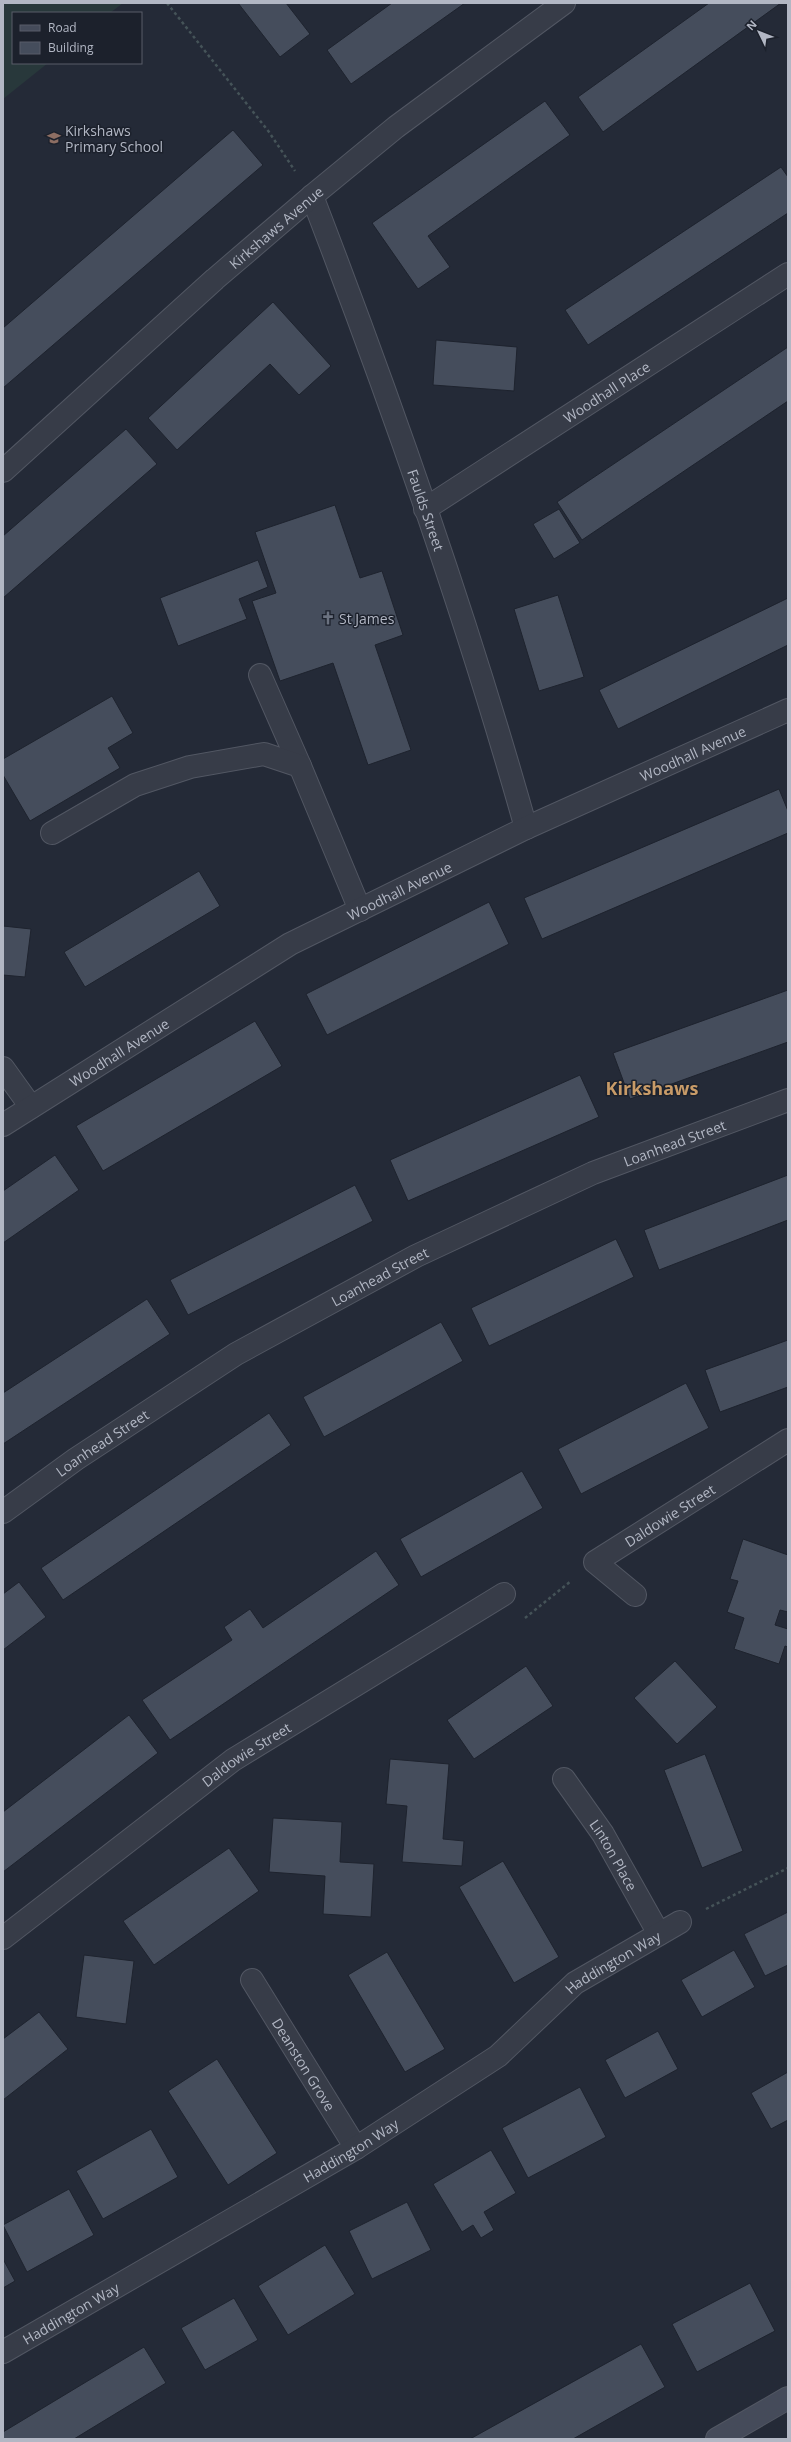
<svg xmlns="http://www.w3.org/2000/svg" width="791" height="2442" font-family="'Open Sans',sans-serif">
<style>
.pitch{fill:#28383b}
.building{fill:#454d5c;stroke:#1e232e}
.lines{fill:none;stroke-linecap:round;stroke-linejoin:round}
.lane-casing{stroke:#525763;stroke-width:24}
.street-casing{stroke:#525763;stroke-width:24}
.secondary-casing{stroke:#525763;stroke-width:24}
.path{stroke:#455358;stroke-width:2.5;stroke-dasharray:3 3;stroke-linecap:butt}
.lane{stroke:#373c48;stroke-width:22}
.street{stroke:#373c48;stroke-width:22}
.secondary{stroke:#454b5a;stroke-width:22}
.labels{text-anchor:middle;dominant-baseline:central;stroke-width:3;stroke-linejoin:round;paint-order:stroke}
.poi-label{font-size:14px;fill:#b2b7c4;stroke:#1c212c;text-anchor:start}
.street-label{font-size:14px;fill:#b2b7c4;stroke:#1c212c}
.district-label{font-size:18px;font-weight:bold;fill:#c89b68;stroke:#1c212c}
</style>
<rect width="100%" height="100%" fill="#242a37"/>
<path class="pitch" d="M3 3H123L110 13H13V63H48L3 99Z"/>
<g class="building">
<path d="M238 3H286L310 34 280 57Z"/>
<path d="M392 3H465L351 84 327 50Z"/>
<path d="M709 3H781L603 132 578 97Z"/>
<path d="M545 101 570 135 428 236 450 267 418 289 372 223Z"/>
<path d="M233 130 263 165 3 388V328Z"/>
<path d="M781 167 788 177V213L588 345 565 310Z"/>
<path d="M273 302 331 366 299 395 270 364 177 450 148 418Z"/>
<path d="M436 340 517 347 514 391 433 385Z"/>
<path d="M788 347V401L582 540 557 502Z"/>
<path d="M126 429 157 464 3 598V536Z"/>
<path d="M335 505 360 578 382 571 403 635 375 645 411 750 368 765 333 663 280 681 252 601 276 593 255 532Z"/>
<path d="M559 509 580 543 554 559 533 524Z"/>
<path d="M258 560 268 587 239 599 247 619 178 646 160 598Z"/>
<path d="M558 595 584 677 539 691 514 609Z"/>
<path d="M788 598V645L618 729 599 690Z"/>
<path d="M112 696 133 733 108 748 120 768 30 821 3 775V759Z"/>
<path d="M779 789 788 811V833L542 939 524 898Z"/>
<path d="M199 871 220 906 85 987 64 952Z"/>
<path d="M489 902 509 944 327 1035 306 994Z"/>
<path d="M3 926 31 929 25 977 3 975Z"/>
<path d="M788 990V1042L630 1099 613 1053Z"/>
<path d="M255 1021 282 1066 103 1171 76 1126Z"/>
<path d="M580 1075 599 1117 408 1201 390 1160Z"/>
<path d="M55 1155 79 1190 3 1243V1191Z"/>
<path d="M788 1175V1220L659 1270 644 1230Z"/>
<path d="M355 1185 373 1221 188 1315 170 1280Z"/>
<path d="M616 1239 634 1277 489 1346 471 1308Z"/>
<path d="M147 1299 170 1334 3 1444V1393Z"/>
<path d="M441 1322 463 1361 324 1437 303 1397Z"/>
<path d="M788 1340V1387L720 1412 705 1370Z"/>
<path d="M686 1383 709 1428 581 1494 558 1449Z"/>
<path d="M269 1413 291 1445 63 1600 41 1568Z"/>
<path d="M522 1471 543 1508 421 1577 400 1539Z"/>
<path d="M743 1539 788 1555V1612L780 1610 775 1625 788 1629V1647L785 1646 779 1664 734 1649 744 1618 727 1612 738 1581 730 1579Z"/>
<path d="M376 1551 399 1585 170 1740 142 1700 232 1640 224 1627 250 1609 263 1628Z"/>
<path d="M19 1582 46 1617 3 1650V1594Z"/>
<path d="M675 1661 717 1707 677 1744 634 1698Z"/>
<path d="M526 1666 553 1706 474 1759 447 1720Z"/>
<path d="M129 1715 158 1753 3 1872V1812Z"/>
<path d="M705 1754 743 1851 702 1868 664 1770Z"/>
<path d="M390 1759 449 1764 443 1839 464 1841 462 1866 402 1862 407 1806 386 1804Z"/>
<path d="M273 1818 342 1822 340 1862 374 1864 371 1917 323 1914 325 1876 269 1872Z"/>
<path d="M229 1848 259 1891 154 1965 123 1921Z"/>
<path d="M503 1861 559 1957 514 1983 459 1887Z"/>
<path d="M788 1912V1965L765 1976 744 1934Z"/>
<path d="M734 1950 755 1987 702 2017 681 1980Z"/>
<path d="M387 1952 445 2049 405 2072 348 1975Z"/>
<path d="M84 1955 134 1961 126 2024 76 2017Z"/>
<path d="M39 2012 68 2049 3 2100V2039Z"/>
<path d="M658 2031 678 2069 625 2098 605 2060Z"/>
<path d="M217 2059 277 2153 228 2185 168 2091Z"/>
<path d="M788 2072V2120L771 2129 751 2093Z"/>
<path d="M580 2087 606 2137 528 2178 502 2128Z"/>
<path d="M151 2129 178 2177 103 2219 76 2171Z"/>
<path d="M491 2150 516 2193 484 2212 494 2230 481 2238 473 2225 462 2232 433 2184Z"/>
<path d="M69 2189 94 2235 27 2272 3 2225Z"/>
<path d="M407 2202 431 2250 372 2279 349 2231Z"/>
<path d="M325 2245 355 2294 288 2335 258 2286Z"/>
<path d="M3 2259 15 2281 3 2288Z"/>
<path d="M750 2283 775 2331 697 2372 672 2324Z"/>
<path d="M234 2298 258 2340 205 2370 181 2328Z"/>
<path d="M641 2344 665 2387 573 2439H470Z"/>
<path d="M144 2347 166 2383 74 2439H3V2432Z"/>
</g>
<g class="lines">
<g class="lane-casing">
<g id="lane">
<path d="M260 675 300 766"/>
<path d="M52 833 135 785 190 767 264 754 300 766 360 910"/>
</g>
</g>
<g class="street-casing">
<g id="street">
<path id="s1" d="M312 196C392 404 466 614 526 828"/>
<path id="s2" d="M3 471 215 279 312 196 396 127 564 3"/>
<path id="s3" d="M425 509 788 274"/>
<path d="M3 1068 31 1107"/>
<path id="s4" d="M3 1125 290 944 526 828 788 710"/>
<path id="s5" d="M3 1512 76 1459 236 1354 416 1256 593 1173 788 1100"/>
<path id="s6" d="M635 1595 595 1562 788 1440"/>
<path id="s7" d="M564 1779 603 1834 659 1934"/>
<path id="s8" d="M3 1938 233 1760 504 1594"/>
<path id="s9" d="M252 1980 356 2148"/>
<path id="s10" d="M3 2352 356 2148 498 2056 575 1983 680 1922"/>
</g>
</g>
<g class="secondary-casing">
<path id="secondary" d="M717 2439 788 2398"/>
</g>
<g class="path">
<path d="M167 3 269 132 295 171"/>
<path d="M525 1618 571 1581"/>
<path d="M706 1909 788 1868"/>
</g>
<use href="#lane" class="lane"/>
<use href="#street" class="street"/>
<use href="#secondary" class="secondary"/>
</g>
<defs>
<g id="school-bare" transform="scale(1.08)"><path d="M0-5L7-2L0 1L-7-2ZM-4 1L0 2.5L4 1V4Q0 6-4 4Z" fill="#8d6e63" stroke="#1c212c" stroke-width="2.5" paint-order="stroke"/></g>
<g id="church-bare" transform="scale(1.08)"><path d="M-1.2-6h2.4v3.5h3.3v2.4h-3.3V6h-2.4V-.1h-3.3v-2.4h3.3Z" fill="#6b7280" stroke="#1c212c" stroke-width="2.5" paint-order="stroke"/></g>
</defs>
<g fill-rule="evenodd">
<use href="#school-bare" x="54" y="138"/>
<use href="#church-bare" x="328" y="618"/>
</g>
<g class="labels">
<g class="poi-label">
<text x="65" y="130">Kirkshaws<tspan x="65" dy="16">Primary School</tspan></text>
<text x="339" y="618">St James</text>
</g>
<g class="street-label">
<text stroke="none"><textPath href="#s2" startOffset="366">Kirkshaws Avenue</textPath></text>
<text stroke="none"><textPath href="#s3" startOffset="216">Woodhall Place</textPath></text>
<text stroke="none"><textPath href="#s1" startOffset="334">Faulds Street</textPath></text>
<text stroke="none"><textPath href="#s4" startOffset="785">Woodhall Avenue</textPath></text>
<text stroke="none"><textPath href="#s4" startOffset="461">Woodhall Avenue</textPath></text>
<text stroke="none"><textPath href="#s4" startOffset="137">Woodhall Avenue</textPath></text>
<text stroke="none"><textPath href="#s5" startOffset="769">Loanhead Street</textPath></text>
<text stroke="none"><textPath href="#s5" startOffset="445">Loanhead Street</textPath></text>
<text stroke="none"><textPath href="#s5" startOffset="121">Loanhead Street</textPath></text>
<text stroke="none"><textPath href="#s6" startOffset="140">Daldowie Street</textPath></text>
<text stroke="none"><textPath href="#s8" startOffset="305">Daldowie Street</textPath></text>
<text stroke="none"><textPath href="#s7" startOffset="91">Linton Place</textPath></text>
<text stroke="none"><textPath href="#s10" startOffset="726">Haddington Way</textPath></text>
<text stroke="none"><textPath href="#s9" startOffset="99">Deanston Grove</textPath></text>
<text stroke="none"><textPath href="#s10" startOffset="402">Haddington Way</textPath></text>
<text stroke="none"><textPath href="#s10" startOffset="78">Haddington Way</textPath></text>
</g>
<g class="district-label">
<text x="652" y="1088">Kirkshaws</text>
</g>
</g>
<rect width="791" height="2442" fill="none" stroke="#b2b7c4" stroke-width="8"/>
<rect x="12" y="12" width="130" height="52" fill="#1c212c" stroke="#585d69"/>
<rect x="20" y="25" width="20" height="6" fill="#454b5a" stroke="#585d69"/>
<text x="48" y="32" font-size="12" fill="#b2b7c4">Road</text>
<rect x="20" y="42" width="20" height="12" fill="#454d5c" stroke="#585d69"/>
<text x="48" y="52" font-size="12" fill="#b2b7c4">Building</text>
<g transform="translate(759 32) rotate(313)" stroke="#1c212c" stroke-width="3" paint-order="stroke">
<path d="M0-3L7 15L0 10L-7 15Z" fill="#b2b7c4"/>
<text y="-6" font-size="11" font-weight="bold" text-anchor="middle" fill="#b2b7c4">N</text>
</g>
</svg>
